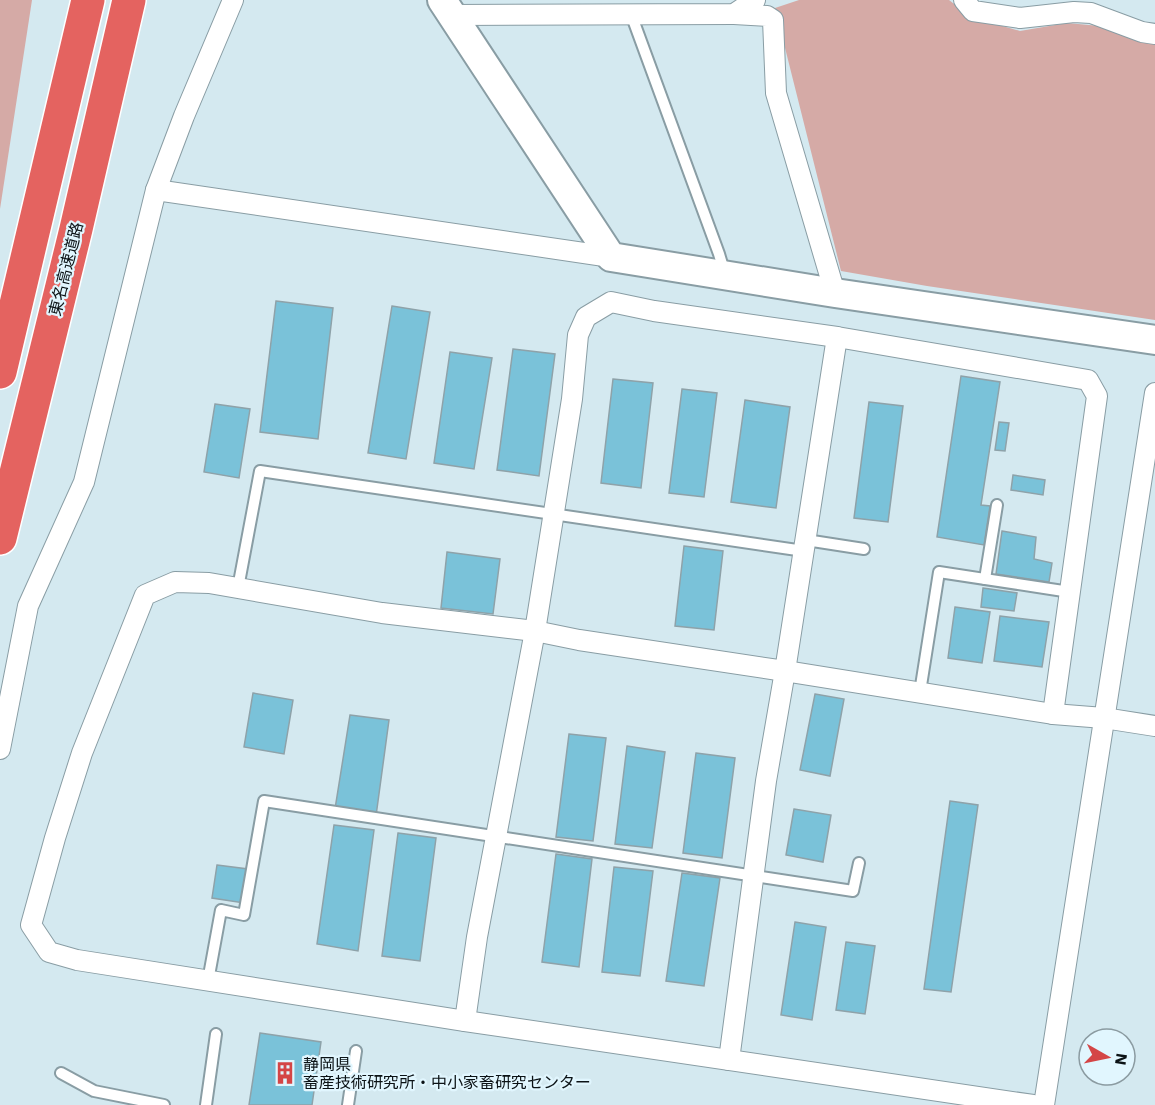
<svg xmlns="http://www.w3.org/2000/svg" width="1155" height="1105" font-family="'Work Sans','Noto Sans JP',sans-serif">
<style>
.green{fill:#d5aaa6}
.building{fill:#7ac2d9;stroke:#8ea2a9;stroke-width:1.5}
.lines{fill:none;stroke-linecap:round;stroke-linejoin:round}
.lane-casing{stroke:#899da4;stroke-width:14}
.street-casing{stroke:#899da4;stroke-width:22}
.secondary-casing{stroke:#899da4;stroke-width:32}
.highway-casing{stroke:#fff;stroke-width:36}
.lane{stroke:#fff;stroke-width:10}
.street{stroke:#fff;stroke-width:20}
.secondary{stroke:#fff;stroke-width:28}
.highway{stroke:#e46360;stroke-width:33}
.labels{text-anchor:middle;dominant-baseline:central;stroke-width:4.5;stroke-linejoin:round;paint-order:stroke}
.street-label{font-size:16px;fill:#0b1215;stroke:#e1f6fe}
.poi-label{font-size:16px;fill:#0b1215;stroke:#e1f6fe;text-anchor:start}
</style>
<rect width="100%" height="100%" fill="#d4e9f0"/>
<g class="green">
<path d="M0 0H32L0 209Z"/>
<path d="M799 0H949L971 17 1020 31 1067 23 1111 27 1155 36V320L927 286 841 271 775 8Z"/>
</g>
<g class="building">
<path d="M276 301 333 308 318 439 260 432Z"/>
<path d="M392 306 430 312 406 459 368 453Z"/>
<path d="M513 349 555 354 539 476 497 470Z"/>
<path d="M450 352 492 358 474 469 434 463Z"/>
<path d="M961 376 1000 382 981 505 990 506 984 545 937 537Z"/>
<path d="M613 379 653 383 641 488 601 483Z"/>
<path d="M682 389 717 393 704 497 669 493Z"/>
<path d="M745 400 790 407 776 508 731 502Z"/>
<path d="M869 402 903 406 888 522 854 518Z"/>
<path d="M215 404 250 409 239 478 204 472Z"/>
<path d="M999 422 1009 423 1005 451 995 450Z"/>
<path d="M1013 475 1045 480 1043 495 1011 490Z"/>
<path d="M1002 531 1036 537 1034 559 1052 563 1049 582 996 574Z"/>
<path d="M684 546 723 551 714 630 675 626Z"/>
<path d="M447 552 500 559 493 614 441 608Z"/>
<path d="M983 588 1017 593 1014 611 981 607Z"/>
<path d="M955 607 990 612 982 663 948 658Z"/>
<path d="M1000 616 1049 622 1042 667 994 661Z"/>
<path d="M253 693 293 700 284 754 244 747Z"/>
<path d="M815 694 844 699 830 776 800 770Z"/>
<path d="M350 715 389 720 376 816 335 809Z"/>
<path d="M569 734 606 738 593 841 556 837Z"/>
<path d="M627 746 665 752 652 848 615 844Z"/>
<path d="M696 753 735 758 722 858 683 853Z"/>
<path d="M950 801 978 805 951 992 924 989Z"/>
<path d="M794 809 831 815 823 862 786 855Z"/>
<path d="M334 825 374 830 358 951 317 944Z"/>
<path d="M398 833 436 838 420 961 382 956Z"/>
<path d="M556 854 592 859 579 967 542 962Z"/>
<path d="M217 865 248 869 244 903 212 898Z"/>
<path d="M614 867 653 871 640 976 602 972Z"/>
<path d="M682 873 720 878 704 986 666 981Z"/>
<path d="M795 922 826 927 812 1020 781 1015Z"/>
<path d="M846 942 875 946 865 1014 836 1010Z"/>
<path d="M260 1033 321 1042 312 1105H249Z"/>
</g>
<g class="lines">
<g class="lane-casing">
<g id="lane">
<path d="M631 14 719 254 725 274"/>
<path d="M806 540 864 549"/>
<path d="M985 579 997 505"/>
<path d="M238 588 260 471 804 551"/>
<path d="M920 692 939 572 1070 592"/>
<path d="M208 981 221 910 244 915 264 801 853 891 859 863"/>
<path d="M61 1073 94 1091 164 1105"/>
<path d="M206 1105 216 1034"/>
<path d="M348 1105 356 1051"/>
</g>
</g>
<g class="street-casing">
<g id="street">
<path d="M964 0 973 11 1020 18 1074 12 1091 13 1142 32 1155 34"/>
<path d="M734 14 767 16 773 20 776 93 835 293"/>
<path d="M451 15 734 14 755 0"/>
<path d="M156 190 611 257"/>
<path d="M0 749 28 606 84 482 156 190 184 116 233 0"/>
<path d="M465 1021 477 937 535 631 572 399 578 335 586 317 611 302 654 311 837 337 1088 380 1097 396 1053 714"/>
<path d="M729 1060 766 781 785 671 837 337"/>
<path d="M1033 1105 465 1021 77 960 49 952 31 925 55 838 82 753 145 595 175 582 209 583 382 613 535 631 579 640 785 671 1053 714 1104 718 1155 726"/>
<path d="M1044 1105 1155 393"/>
</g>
</g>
<g class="secondary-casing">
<path id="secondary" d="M442 0 611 257 835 293 1155 340"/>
</g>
<g class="highway-casing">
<g id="highway">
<path d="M0 372 88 0"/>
<path d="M0 538 76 229 129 0"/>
</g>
</g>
<use href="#lane" class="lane"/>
<use href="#street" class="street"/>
<use href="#secondary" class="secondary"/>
<use href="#highway" class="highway"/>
</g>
<defs>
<g id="building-bare" transform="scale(1.8)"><path d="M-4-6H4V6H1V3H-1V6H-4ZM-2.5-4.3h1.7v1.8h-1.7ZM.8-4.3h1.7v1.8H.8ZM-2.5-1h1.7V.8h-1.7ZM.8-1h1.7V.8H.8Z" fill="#d44546" stroke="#e1f6fe" stroke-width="2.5" paint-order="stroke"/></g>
</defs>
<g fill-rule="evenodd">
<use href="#building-bare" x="285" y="1073"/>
</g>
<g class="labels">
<g class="street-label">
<text transform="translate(66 269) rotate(-76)">東名高速道路</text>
</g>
<g class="poi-label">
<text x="303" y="1064">静岡県<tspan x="303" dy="18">畜産技術研究所・中小家畜研究センター</tspan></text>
</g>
</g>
<g transform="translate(1107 1057) rotate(99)"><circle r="28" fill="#e1f6fe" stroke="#8b9ba1" stroke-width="1.5"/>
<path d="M0-4.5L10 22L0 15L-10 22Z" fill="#d44546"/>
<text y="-9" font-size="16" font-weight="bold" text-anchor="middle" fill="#0b1215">N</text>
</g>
</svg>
